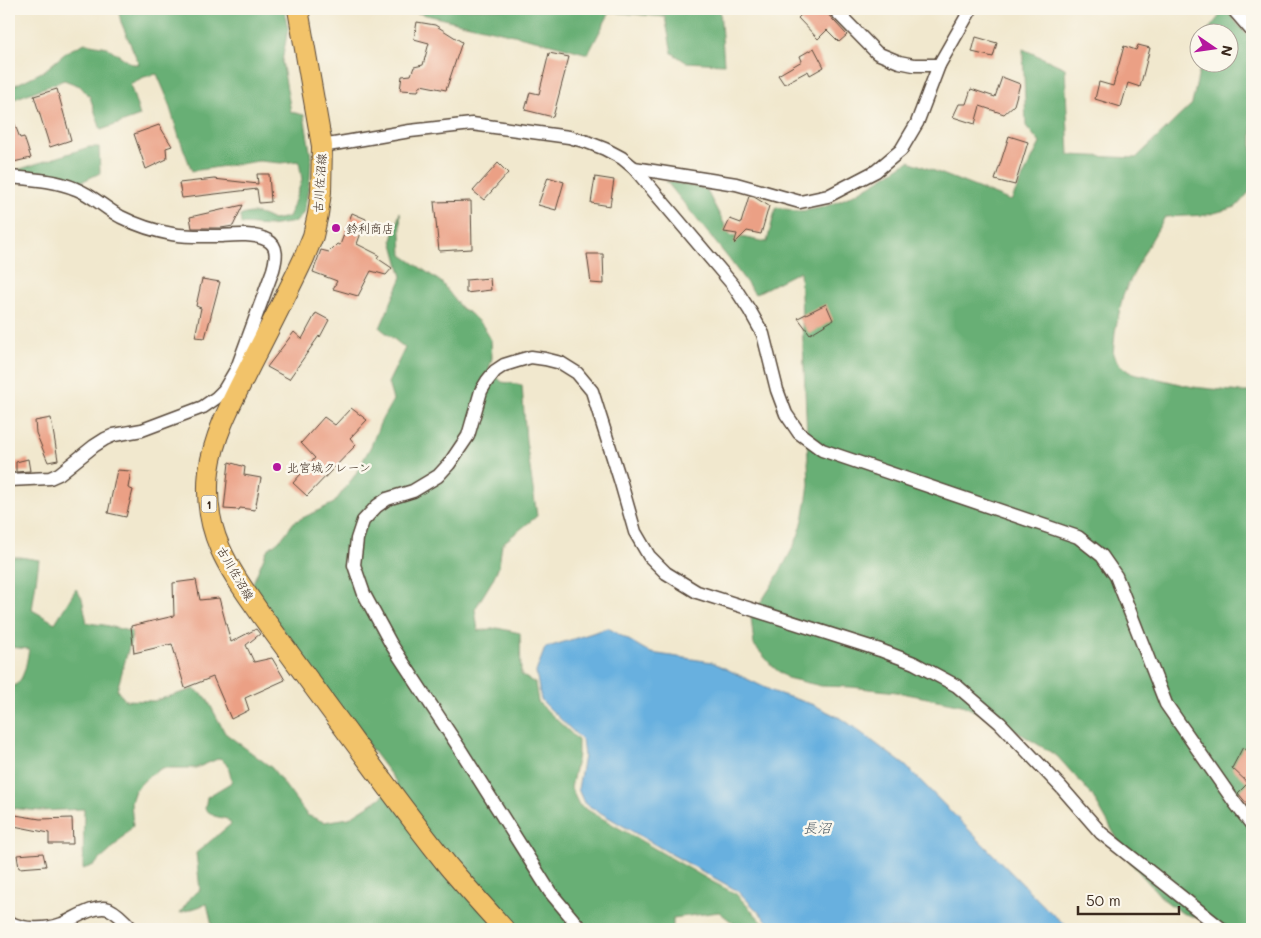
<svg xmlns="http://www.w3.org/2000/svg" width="1261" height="938" font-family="Mali,'Klee One',sans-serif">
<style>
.forest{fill:#68af75;stroke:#526c4a}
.water{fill:#67b0df;stroke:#516d7e}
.building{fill:#eba085}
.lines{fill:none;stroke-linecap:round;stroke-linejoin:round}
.street-casing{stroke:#564638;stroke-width:15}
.primary-casing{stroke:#564638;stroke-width:22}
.street{stroke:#fff;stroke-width:12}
.primary{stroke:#f2c36a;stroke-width:20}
.poi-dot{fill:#b5179e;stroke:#fbf7ec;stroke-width:2}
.labels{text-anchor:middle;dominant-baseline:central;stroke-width:5;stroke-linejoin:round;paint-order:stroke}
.shield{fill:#fbf7ec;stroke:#75685c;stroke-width:1}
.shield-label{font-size:11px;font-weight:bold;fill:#3b2a1e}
.street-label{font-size:12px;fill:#3b2a1e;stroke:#fbf7ec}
.poi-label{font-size:12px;fill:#3b2a1e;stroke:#fbf7ec;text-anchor:start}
.water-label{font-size:14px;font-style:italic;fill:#4a5962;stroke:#fbf7ec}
</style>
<rect width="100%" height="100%" fill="#fbf7ec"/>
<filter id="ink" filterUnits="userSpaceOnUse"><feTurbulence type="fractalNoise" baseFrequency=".02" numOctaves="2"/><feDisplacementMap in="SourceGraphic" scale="10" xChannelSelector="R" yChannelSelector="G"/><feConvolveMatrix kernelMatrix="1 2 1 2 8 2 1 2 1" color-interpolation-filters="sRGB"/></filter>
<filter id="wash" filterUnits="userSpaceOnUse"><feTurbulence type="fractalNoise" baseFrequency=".0096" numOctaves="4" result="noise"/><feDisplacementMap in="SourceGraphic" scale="20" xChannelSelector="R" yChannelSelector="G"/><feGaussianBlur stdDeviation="1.12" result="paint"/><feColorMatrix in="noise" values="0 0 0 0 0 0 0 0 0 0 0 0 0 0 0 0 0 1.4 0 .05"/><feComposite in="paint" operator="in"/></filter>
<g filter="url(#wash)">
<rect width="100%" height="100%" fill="#f1e8ce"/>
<g class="forest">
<path d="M118 9H284L288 29 282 61 291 112 304 115 311 157 310 178 304 212 296 222 269 226 241 224 240 216C253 210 261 214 273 220L289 217 302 180 299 161 281 163 259 161 192 171 179 137 166 95 157 74 144 77 130 84 140 116 101 130 90 97 80 86 64 80 9 101V88L44 71 68 51 85 43 107 47 132 64H139L121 22Z"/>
<path d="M402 9H720L724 64 686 62 672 53 665 17 610 12 588 54C527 36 464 25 402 9Z"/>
<path d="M1225 9 1252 41V189L1236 207 1207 215 1165 217 1145 251 1123 295 1115 332 1113 355 1119 364 1129 372 1193 387 1241 392H1252V929H1219L1211 922 1182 913 1163 899 1131 863 1092 795 1057 756 1011 728 962 705 897 692 851 687 821 686 787 678 773 667 754 645 751 617C767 593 784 567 796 541 804 523 806 503 809 485L800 271 755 294 729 259 666 181 706 189 730 235 767 242 776 207C784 208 792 211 799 211 837 210 878 180 909 161L1011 201 1040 143 1026 126 1023 49 1065 68 1069 155 1136 158 1192 104 1201 63 1228 62V32H1208L1209 29Z"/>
<path d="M89 147H99L100 173 81 182 61 175 43 172 14 171Z"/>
<path d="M400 212 402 255 441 282 461 308 471 314 483 326 491 340 492 358 489 369 502 382 522 385 526 441 537 516 502 544 499 566 492 581 475 609 478 631 497 628 520 633 521 675 535 683 538 702 578 740V755L571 788 579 805 711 881 736 894 766 926 767 929H741L719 912 673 918V929H213L207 904 180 913 192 896 200 890 196 853 231 824 227 819 214 816 205 809 207 797 232 782 228 766 220 758 196 768H162L148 777 135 790 131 802 133 826 110 851 94 865 83 869 84 809 41 811 9 808V688C25 684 26 663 29 649L9 647V557H20L39 560 32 610 55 623 76 589 82 598 87 623 104 625 133 632 117 690 125 700 154 701 194 689 206 697 225 733 272 768 307 815 324 822 349 818 379 799 397 783 300 655 252 585 267 550 282 538 294 522 334 503 355 475 371 446 381 421 393 400 388 383 405 348 380 328 402 277 392 240Z"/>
</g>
<path class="water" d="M608 628 651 653 712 662 774 692 814 705 844 720 906 766 1048 910 1070 929H775L738 891 671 854 584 803 578 789 584 756 582 740 541 700 536 672 545 648Z"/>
<g id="blocks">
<g class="building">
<path d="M807 9H823L847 35 839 42 827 30 818 39 798 18Z"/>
<path d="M417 22 435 25 462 42 446 90 421 85 418 91 400 90 402 76 411 75 414 67 423 65 429 43 414 39Z"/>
<path d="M976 37 997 43 993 57 972 52Z"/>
<path d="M1138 45 1150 48 1140 87 1128 83 1121 107 1095 99 1099 82 1113 86 1124 46 1136 50Z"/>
<path d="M814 48 824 67 810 75 808 71 784 84 778 75 802 61 800 56Z"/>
<path d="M549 53 569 57 553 117 525 110 530 92 539 94Z"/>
<path d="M1002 77 1020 84 1014 105 1004 114 980 106 975 124 953 117 959 104H966L971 89 995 97Z"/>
<path d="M57 89 71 140 50 147 34 96Z"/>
<path d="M9 112H10L20 138 24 137 31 158 9 163Z"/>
<path d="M159 125 172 146 166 148 167 159 146 169 134 134Z"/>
<path d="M1009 136 1028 142 1015 185 995 180Z"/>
<path d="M498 163 508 173 484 200 473 191Z"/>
<path d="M257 174H269L271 202 259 203 257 189 182 198 179 183 214 179 258 184Z"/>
<path d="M548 177 564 182 556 210 538 205Z"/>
<path d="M595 177 614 180 610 206 591 203Z"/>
<path d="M749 196 754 197 769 206 761 234 747 231 734 244 737 234 724 232 730 219 741 223Z"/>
<path d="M471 201 472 249 439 251 434 202Z"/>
<path d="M243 205 233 226 221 228H192L190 217Z"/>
<path d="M352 213 366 219 357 244 379 255 377 258 392 268 386 275 371 271 358 296 333 289 337 281 313 272 321 250 329 252 337 244 340 245Z"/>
<path d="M587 254H603L604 284 591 283Z"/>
<path d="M490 278 491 290 466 293V280Z"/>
<path d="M202 279 220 282 205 338 195 337 201 308 196 306Z"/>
<path d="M826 304 833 320 810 334 798 318Z"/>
<path d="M316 313 329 320 320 337 319 336 289 379 267 367 294 332 302 339Z"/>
<path d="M351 408 367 420 350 438 356 445 307 496 293 483 315 458 301 443 324 417 335 425Z"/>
<path d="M51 418 58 460 48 462 36 433 35 421Z"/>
<path d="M28 459 30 471 16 472V462Z"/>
<path d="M229 462 245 467 244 475 261 478 255 510 240 508 239 510 224 509Z"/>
<path d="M117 470 131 471 128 488 133 490 126 517 108 513Z"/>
<path d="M196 580 200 600 219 598 231 642 256 629 260 634 246 645 254 662 272 658 285 680 245 698 249 710 231 719 213 677 185 688 172 644 134 653 131 626 174 616 173 583Z"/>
<path d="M1243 747 1252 755V810L1238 793 1248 783 1232 768Z"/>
<path d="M9 814 40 819 72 818 73 844H49V833L9 825Z"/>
<path d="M43 853 46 866 19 868 17 855Z"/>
</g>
</g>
</g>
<g filter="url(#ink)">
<use href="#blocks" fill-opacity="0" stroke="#564638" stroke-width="1"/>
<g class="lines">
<g class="street-casing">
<g id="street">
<path d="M834 9 877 53 899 62 914 65H939"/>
<path d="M1233 9 1252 31"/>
<path d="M322 146 410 131 472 124 569 137 587 142 605 149 622 158 634 168 733 285 750 311 763 334 777 390 786 414 799 433 822 450 1078 537 1102 556 1116 576 1166 704 1235 803 1252 825"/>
<path d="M634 168 736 184 800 202 828 196 876 171 901 150 917 123 939 65 971 9"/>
<path d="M9 177C31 179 55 180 76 189 92 195 106 209 121 217 137 225 155 231 172 234 188 237 205 236 221 236 235 235 254 233 267 240 279 246 276 259 273 270L237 368 246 374"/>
<path d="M9 480 50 478 59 474 94 446 105 439 114 435 142 430 203 407 216 398 224 390 237 368"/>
<path d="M9 922C24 930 45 930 62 924 74 919 95 904 109 909 118 913 126 922 132 929"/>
<path d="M581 929 550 892 458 746 391 644 364 594 354 565 357 539 363 521 377 506 387 499 413 491 438 476 449 464 468 436 481 391 487 381 495 371 504 365 517 361 531 357 545 359 561 363 577 373 592 391 621 483 635 532 649 556 666 573 697 592 880 650 914 663 957 686 1000 723 1061 787 1101 833 1222 929"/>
</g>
</g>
<g class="primary-casing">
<path id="primary" d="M298 9 322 146 321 192 318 214 313 236 304 258C287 294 269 329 251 364 234 398 214 433 209 471 206 497 210 525 220 548 231 573 247 594 262 616 280 641 298 665 316 690 360 749 403 810 449 867 467 888 486 909 504 929"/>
</g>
<use href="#street" class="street"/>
<use href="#primary" class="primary"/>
</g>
</g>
<g class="poi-dot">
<circle cx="336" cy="228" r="5"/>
<circle cx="277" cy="467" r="5"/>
</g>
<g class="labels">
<rect class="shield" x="201.5" y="495.5" width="15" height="17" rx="4"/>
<g class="shield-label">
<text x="209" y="504">1</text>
</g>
<g class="street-label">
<text transform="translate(319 183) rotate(-86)">古川佐沼線</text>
<text transform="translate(236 573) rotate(60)">古川佐沼線</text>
</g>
<g class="poi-label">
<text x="346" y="228">鈴利商店</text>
<text x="287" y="467">北宮城クレーン</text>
</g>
<g class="water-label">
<text x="817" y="827">長沼</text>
</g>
</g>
<rect width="1261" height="938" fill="none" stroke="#fbf7ec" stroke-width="30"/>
<g transform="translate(1214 48) rotate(103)"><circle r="24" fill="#fbf7ec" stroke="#aea59a"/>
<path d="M0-4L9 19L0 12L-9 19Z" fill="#b5179e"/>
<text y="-8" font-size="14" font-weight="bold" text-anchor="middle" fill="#3b2a1e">N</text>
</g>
<path d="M1078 906v8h101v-8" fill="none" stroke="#3b2a1e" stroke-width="2.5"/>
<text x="1086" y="906" font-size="15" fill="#3b2a1e" stroke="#fbf7ec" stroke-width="4" paint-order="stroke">50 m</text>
</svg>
